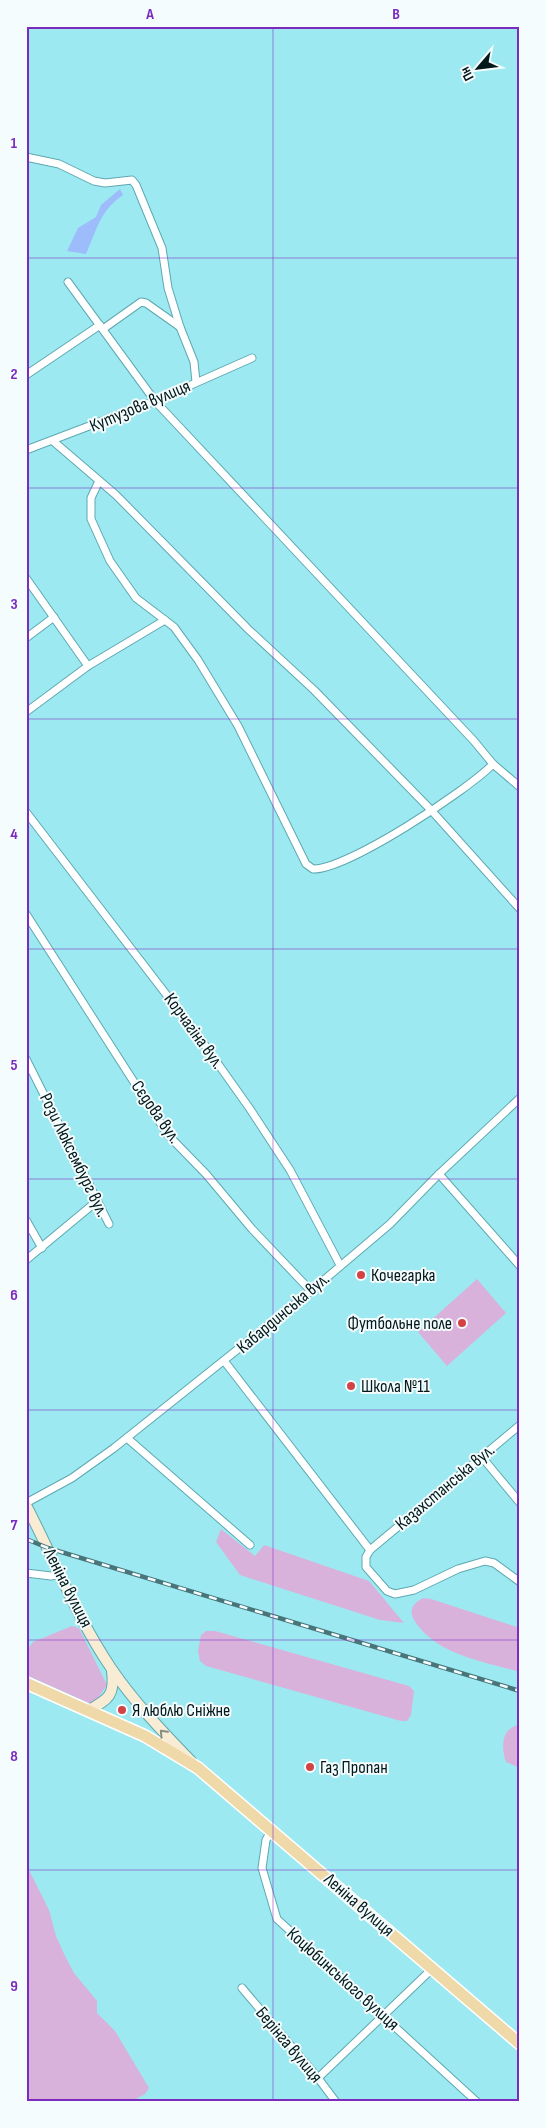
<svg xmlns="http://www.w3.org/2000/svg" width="546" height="2128" font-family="'Sofia Sans Condensed',sans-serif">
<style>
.green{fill:#d9b2dc}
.water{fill:#9dbcfb}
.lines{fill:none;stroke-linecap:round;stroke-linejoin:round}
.street-casing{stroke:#5ea9b1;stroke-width:9}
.secondary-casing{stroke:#5ea9b1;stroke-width:12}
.primary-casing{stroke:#fff;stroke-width:14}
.street{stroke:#fff;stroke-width:7}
.secondary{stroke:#f8ecd4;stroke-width:10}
.primary{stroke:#f0d9a9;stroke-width:11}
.rail-casing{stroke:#47757a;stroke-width:4.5}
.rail{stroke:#f5fcfd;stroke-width:2.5;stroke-dasharray:8;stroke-linecap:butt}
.oneway{stroke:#898d80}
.grid{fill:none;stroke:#7b2cbf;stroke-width:1;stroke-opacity:0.55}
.poi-dot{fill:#d34345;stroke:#f5fcfd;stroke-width:2}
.labels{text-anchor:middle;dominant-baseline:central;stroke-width:4;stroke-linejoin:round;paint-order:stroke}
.street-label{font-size:18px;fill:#02181a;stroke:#f5fcfd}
.poi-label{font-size:18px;fill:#02181a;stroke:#f5fcfd;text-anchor:start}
.neatline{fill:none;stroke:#7b2cbf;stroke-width:2}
.grid-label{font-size:16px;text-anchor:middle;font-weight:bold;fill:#7b2cbf}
</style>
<rect width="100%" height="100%" fill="#9de9f1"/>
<g class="green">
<path d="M477 1279 506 1313 447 1366 418 1332Z"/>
<path d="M221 1529 255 1556 264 1545 369 1581 404 1623 380 1620 240 1575 216 1542Z"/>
<path d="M423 1598 431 1599 520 1628V1672C482 1661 436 1655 414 1620 408 1609 414 1603 423 1598Z"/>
<path d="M72 1626 79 1628 107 1685 93 1705 26 1675V1652L33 1642Z"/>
<path d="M206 1631H215L409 1686 414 1691 411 1715 407 1721H401L206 1666 200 1661 198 1651 201 1635Z"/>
<path d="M518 1725H520V1768L506 1762C501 1748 501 1729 518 1725Z"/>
<path d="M26 1864 49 1910 56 1936 65 1956 74 1973 97 2001V2013L115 2031 149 2088 145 2094 136 2099 138 2102H26Z"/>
</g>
<path class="water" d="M120 189 123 195C100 211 97 229 86 254L67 251 78 228 96 217 101 205Z"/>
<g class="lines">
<g class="street-casing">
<g id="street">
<path d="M26 157 59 164 94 181 105 183 132 180 136 185 162 248 168 288 180 327 194 362 196 382"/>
<path d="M68 282 155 401 474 741 493 764 520 787"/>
<path d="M103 329 141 302 146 303 180 327"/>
<path d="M26 375 100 325"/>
<path d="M53 441 116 495 248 629 314 690 431 810 520 909"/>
<path d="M26 450 155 401 252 358"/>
<path d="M99 481 91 498V519L110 561 136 598 174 627 198 660 238 726 306 864 313 869C347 870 468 790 493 764"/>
<path d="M26 578 88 666"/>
<path d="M26 638 54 617"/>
<path d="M26 712 88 666 165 620"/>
<path d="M26 812 199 1037 250 1109 290 1170 340 1265"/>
<path d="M26 914 168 1135 206 1174 252 1229 311 1291"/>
<path d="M26 1059 109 1224"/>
<path d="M439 1174 520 1266"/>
<path d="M26 1220 42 1248"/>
<path d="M26 1260 97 1201"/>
<path d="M225 1362 370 1550 366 1557V1567L387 1591 395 1594 414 1590 458 1569 485 1561 494 1563 520 1582"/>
<path d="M127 1438 250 1545"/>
<path d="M481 1456 520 1503"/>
<path d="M26 1503 72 1478 114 1448 311 1291 390 1224 439 1174 520 1098"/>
<path d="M370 1550 520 1425"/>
<path d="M26 1573 51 1576 60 1574"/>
<path d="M271 1831 266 1840 262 1868 277 1919 477 2102"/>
<path d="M242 1988 318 2078 336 2102"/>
<path d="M318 2078 433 1968"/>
</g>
</g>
<g class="secondary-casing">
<g id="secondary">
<path d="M26 1505C54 1559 77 1618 111 1668 134 1702 163 1732 191 1761"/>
<path d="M89 1710C109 1699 115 1695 112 1671"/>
</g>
</g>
<g class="primary-casing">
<path id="primary" d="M26 1683 145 1736 198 1768 520 2044"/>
</g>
<use href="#street" class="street"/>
<use href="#secondary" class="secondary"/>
<use href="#primary" class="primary"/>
<g class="rail-casing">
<path id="rail" d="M26 1539 48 1548 520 1691"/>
</g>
<use href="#rail" class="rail"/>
</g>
<defs><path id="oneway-chevron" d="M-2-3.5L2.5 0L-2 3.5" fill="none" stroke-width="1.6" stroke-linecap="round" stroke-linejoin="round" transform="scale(1.25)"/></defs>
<use class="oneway" href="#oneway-chevron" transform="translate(163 1733) rotate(-133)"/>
<path class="grid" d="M273 26V2102M26 258H520M26 488H520M26 719H520M26 949H520M26 1179H520M26 1410H520M26 1640H520M26 1870H520"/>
<g class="poi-dot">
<circle cx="361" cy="1275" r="5"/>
<circle cx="462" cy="1323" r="5"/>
<circle cx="351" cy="1386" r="5"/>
<circle cx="122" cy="1710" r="5"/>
<circle cx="310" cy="1767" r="5"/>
</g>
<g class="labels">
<g class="street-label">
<text transform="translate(140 406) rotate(-23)">Кутузова вулиця</text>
<text transform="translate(194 1031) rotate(54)">Корчагіна вул.</text>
<text transform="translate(156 1112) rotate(55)">Сєдова вул.</text>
<text transform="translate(74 1155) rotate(64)">Рози Люксембург вул.</text>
<text transform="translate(283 1313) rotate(-40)">Кабардинська вул.</text>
<text transform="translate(445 1487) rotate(-40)">Казахстанська вул.</text>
<text transform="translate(68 1588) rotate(63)">Леніна вулиця</text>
<text transform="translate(359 1905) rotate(41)">Леніна вулиця</text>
<text transform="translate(343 1979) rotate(42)">Коцюбинського вулиця</text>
<text transform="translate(289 2045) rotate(50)">Берiнга вулиця</text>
</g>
<g class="poi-label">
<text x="371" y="1275">Кочегарка</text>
<text x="452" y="1323" text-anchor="end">Футбольне поле</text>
<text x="361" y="1386">Школа №11</text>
<text x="132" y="1710">Я люблю Сніжне</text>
<text x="320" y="1767">Газ Пропан</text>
</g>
</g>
<rect width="546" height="2128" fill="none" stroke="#f5fcfd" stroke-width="55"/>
<g transform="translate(478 68) rotate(242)" stroke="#f5fcfd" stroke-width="4" paint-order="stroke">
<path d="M0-4L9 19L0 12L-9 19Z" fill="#02181a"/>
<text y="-8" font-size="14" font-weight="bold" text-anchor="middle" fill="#02181a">Пн</text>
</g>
<rect x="28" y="28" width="490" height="2072" class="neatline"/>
<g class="grid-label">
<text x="150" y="19">A</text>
<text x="396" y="19">B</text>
<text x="14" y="148">1</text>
<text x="14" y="379">2</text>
<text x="14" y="609">3</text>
<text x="14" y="839">4</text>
<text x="14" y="1070">5</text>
<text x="14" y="1300">6</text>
<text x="14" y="1530">7</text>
<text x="14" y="1761">8</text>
<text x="14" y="1991">9</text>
</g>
</svg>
